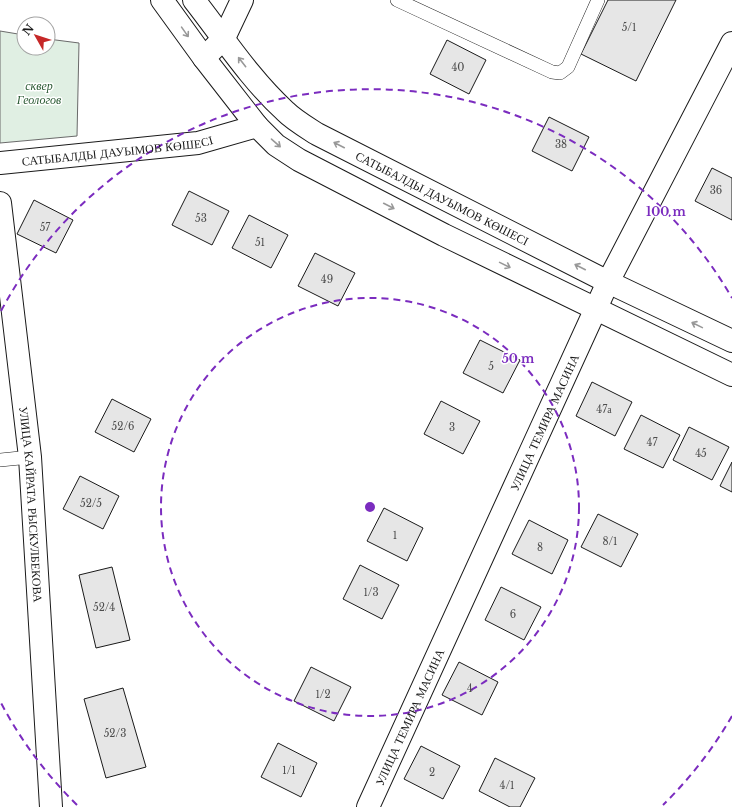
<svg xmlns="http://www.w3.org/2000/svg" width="732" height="807" font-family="'Libre Baskerville',serif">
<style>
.green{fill:#e0efe3;stroke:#6a6a6a}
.building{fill:#e6e6e6;stroke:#1a1a1a}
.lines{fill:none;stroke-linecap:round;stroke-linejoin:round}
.service-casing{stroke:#1a1a1a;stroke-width:14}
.minor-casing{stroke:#1a1a1a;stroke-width:24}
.primary-casing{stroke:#1a1a1a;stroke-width:24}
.service{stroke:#fff;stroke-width:13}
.minor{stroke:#fff;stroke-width:22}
.primary{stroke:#fff;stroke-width:22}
.oneway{stroke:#989898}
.ring{fill:none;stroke:#7b2cbf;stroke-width:2;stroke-dasharray:7 5}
.labels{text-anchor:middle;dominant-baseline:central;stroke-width:3;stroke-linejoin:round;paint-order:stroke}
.number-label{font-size:10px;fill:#4d4d4d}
.park-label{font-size:12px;font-style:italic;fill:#2b5a34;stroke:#fff}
.street-label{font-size:12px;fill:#1a1a1a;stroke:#fff}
.centre{fill:#7b2cbf;stroke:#fff;stroke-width:2}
.ring-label{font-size:12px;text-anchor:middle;font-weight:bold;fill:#7b2cbf;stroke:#fff;stroke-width:3;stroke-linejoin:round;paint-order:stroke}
</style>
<rect width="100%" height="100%" fill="#fff"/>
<path class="green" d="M0 31 24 35V48H48V39L79 43 77 136 0 143Z"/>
<g class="building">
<path d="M608 0H676L636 81 581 54Z"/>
<path d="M447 40 486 60 469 94 430 74Z"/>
<path d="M549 117 589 137 572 171 532 151Z"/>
<path d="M712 168 732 178V220L695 201Z"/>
<path d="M189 191 229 211 212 245 172 225Z"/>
<path d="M34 200 73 220 56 253 17 234Z"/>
<path d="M249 215 288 235 271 268 232 248Z"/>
<path d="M315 253 355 273 338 306 298 286Z"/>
<path d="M480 340 520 360 503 393 463 373Z"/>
<path d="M592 382 632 402 615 436 576 416Z"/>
<path d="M112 399 151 419 134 452 95 432Z"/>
<path d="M441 401 480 421 463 454 424 434Z"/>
<path d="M641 415 680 435 663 468 624 449Z"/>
<path d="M689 427 729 447 712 480 673 460Z"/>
<path d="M732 462V492L720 486Z"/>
<path d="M80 476 119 496 103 529 63 509Z"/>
<path d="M384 508 423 528 407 561 367 541Z"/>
<path d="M598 514 638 534 621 567 581 547Z"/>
<path d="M529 520 568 540 552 574 512 554Z"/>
<path d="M360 565 399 585 382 619 343 599Z"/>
<path d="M112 567 130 640 96 648 79 575Z"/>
<path d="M501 587 541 607 524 640 485 620Z"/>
<path d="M459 662 498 682 482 715 442 695Z"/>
<path d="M311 667 351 687 334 721 294 701Z"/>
<path d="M123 688 146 767 106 778 84 699Z"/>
<path d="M278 743 317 763 301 797 261 777Z"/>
<path d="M421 746 460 766 443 799 404 779Z"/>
<path d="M495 758 535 778 520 807H510L479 791Z"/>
</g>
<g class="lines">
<g class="service-casing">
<g id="service">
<path d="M397 0 552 72 560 73 568 67 598 0"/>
<path d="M0 460 30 457"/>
</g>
</g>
<g class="minor-casing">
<g id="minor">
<path d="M204 58 224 38 242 0"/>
<path id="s1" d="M0 163 198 143 257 126"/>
<path id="s2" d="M0 203 30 457 51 807"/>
<path id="s3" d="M368 807 608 282 732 43"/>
</g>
</g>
<g class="primary-casing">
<g id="primary">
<path d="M162 0 204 58 257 126 276 145 299 160 444 235 732 375"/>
<path id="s4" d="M194 0C223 37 250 79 285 111 294 120 306 127 317 134L608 282 732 341"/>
</g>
</g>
<use href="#service" class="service"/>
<use href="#minor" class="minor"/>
<use href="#primary" class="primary"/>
</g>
<defs><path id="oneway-shaft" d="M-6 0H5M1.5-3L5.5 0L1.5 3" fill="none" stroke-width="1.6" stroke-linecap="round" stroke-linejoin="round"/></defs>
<g class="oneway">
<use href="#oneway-shaft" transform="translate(185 32) rotate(55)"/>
<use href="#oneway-shaft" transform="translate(242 62) rotate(-128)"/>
<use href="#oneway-shaft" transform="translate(276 143) rotate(41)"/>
<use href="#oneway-shaft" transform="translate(339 145) rotate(-153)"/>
<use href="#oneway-shaft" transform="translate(389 206) rotate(27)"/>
<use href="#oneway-shaft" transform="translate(505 265) rotate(26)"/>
<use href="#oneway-shaft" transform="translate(580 267) rotate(-153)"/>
<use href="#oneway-shaft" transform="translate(697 325) rotate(-154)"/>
</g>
<g class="ring">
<circle cx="370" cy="507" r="209"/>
<path d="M732 716A418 418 0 0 1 663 805M77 805A418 418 0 0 1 1 703M1 311A418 418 0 0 1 732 298"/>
</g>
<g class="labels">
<g class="number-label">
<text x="629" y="27">5/1</text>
<text x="458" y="67">40</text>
<text x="561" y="144">38</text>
<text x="716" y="190">36</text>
<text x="201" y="218">53</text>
<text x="45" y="227">57</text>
<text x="260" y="242">51</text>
<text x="327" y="279">49</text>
<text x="491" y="366">5</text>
<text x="604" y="409">47а</text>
<text x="123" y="426">52/6</text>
<text x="452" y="427">3</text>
<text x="652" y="442">47</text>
<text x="701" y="453">45</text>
<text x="91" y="503">52/5</text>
<text x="395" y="535">1</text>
<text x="610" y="541">8/1</text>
<text x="540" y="547">8</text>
<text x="371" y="592">1/3</text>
<text x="104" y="607">52/4</text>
<text x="513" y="614">6</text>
<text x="470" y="688">4</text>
<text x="323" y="694">1/2</text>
<text x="115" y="733">52/3</text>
<text x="289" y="770">1/1</text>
<text x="432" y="772">2</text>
<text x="507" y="785">4/1</text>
</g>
<g class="park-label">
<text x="39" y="85">сквер<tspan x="39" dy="14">Геологов</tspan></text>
</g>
<g class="street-label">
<text stroke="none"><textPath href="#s1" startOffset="118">САТЫБАЛДЫ ДАУЫМОВ КӨШЕСІ</textPath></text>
<text stroke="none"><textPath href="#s4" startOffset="324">САТЫБАЛДЫ ДАУЫМОВ КӨШЕСІ</textPath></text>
<text stroke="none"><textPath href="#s3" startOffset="423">УЛИЦА ТЕМИРА МАСИНА</textPath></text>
<text stroke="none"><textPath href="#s2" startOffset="303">УЛИЦА КАЙРАТА РЫСКУЛБЕКОВА</textPath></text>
<text stroke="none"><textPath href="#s3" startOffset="99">УЛИЦА ТЕМИРА МАСИНА</textPath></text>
</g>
</g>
<circle cx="370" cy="507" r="6" class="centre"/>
<g class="ring-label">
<text x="666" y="216">100 m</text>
<text x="518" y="363">50 m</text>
</g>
<g transform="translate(36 36) rotate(309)"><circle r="19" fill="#ffffff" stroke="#a3a3a3"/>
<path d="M0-3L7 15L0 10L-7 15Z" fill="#c62828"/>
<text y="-6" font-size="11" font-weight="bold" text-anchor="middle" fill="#1a1a1a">N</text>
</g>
</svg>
